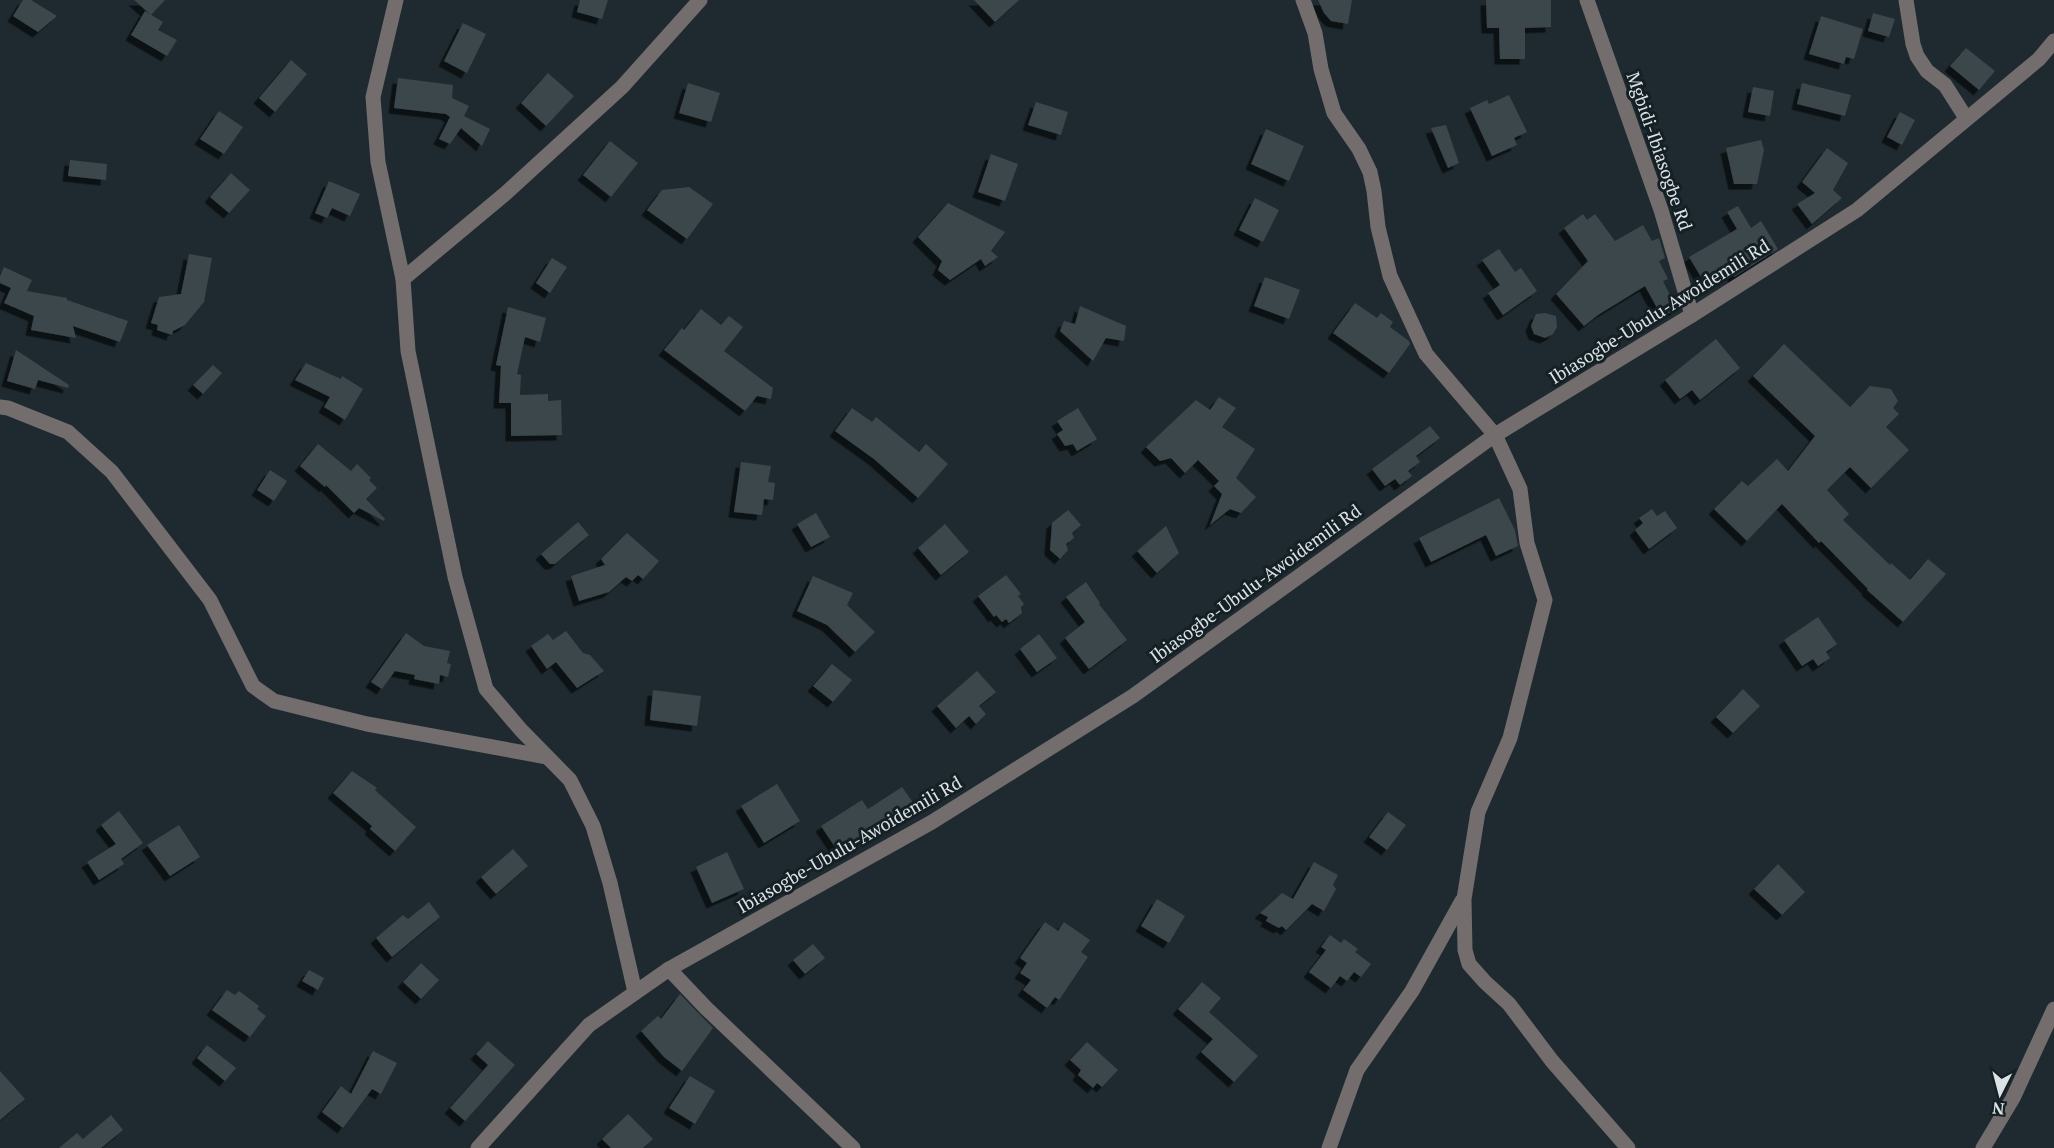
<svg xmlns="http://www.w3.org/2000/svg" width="2054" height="1148" font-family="'PT Serif',serif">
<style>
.building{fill:#3b464c;filter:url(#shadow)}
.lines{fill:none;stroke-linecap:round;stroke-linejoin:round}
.minor{stroke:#736d6d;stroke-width:15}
.labels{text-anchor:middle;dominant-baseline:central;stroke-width:6;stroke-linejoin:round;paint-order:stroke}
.street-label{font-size:18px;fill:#dce3e7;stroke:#152025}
</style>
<defs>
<filter id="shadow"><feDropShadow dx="-5.5" dy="5.5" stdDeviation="0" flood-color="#0009"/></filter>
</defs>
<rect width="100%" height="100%" fill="#1e2a2f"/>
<g class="building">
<path d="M23 0H31L57 16 38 32 13 16Z"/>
<path d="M134 0H165L151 15Z"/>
<path d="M580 0H608L602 19 577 12Z"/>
<path d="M974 0H1019L995 22Z"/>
<path d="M1318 0H1352L1348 24 1331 21 1324 13Z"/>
<path d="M1486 0H1551V27L1525 28V59H1500L1499 28H1487Z"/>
<path d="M145 11 163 22 158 30 177 40 167 56 131 35Z"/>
<path d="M1873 13 1895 19 1889 37 1868 31Z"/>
<path d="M1821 16 1863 29 1854 59 1846 57 1844 64 1809 54Z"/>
<path d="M463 23 486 34 467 73 444 61Z"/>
<path d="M1966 48 1995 71 1979 90 1950 66Z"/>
<path d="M291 60 307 74 275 112 259 98Z"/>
<path d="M548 73 574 96 546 126 521 103Z"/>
<path d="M398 78 453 85 452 98 469 106 464 116 490 129 482 146 461 128 450 144 439 139 450 117 446 114 394 108Z"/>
<path d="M688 83 720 93 711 122 679 113Z"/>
<path d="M1802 83 1851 95 1845 116 1797 104Z"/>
<path d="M1753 87 1774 91 1770 116 1748 112Z"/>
<path d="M1509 95 1527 132 1514 138 1517 145 1492 156 1470 108 1487 100 1489 104Z"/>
<path d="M1036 102 1068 112 1061 135 1028 125Z"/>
<path d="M219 111 243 127 224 154 200 139Z"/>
<path d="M1900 112 1915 120 1902 145 1887 137Z"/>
<path d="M1446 125 1459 163 1448 168 1431 128Z"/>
<path d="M1266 129 1304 146 1289 181 1251 164Z"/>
<path d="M1761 140 1764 150 1757 184H1734L1726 148Z"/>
<path d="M610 141 638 163 611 197 583 175Z"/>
<path d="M1827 148 1848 163 1833 190 1842 198 1812 224 1797 204 1815 193 1802 182Z"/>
<path d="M991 154 1018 164 1005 201 978 192Z"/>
<path d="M70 160 107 164 106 180 68 176Z"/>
<path d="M231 173 250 190 229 213 210 197Z"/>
<path d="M329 181 360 194 350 216 332 208 327 218 315 213Z"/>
<path d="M689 187 713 204 687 239 647 210 662 190Z"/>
<path d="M1255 198 1279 210 1263 242 1239 230Z"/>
<path d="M948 203 1005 232 991 251 998 257 985 266 981 259 950 280 938 270 942 261 918 237Z"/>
<path d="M1738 206 1751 228 1761 221 1778 249 1734 277 1729 267 1704 282 1689 257 1737 229 1727 212Z"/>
<path d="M1583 214 1587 220 1595 214 1615 241 1643 225 1652 241 1659 238 1665 258 1659 261 1668 279 1663 281 1677 309 1662 317 1645 286 1598 315 1584 326 1556 294 1588 261 1564 228Z"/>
<path d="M1499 249 1515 272 1521 268 1537 291 1503 315 1488 293 1500 285 1482 260Z"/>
<path d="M189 254 212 258 204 302 185 325 173 331 172 335 157 330 158 325 151 323 159 297 181 294Z"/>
<path d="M552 258 567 267 550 293 536 283Z"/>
<path d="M4 267 32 280 27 291 67 298V300L128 321 120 342 73 326 76 338 31 330 34 316 4 303 11 288 0 283V276Z"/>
<path d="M1265 277 1300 290 1289 319 1254 306Z"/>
<path d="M1355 303 1377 318 1381 313 1393 322 1390 327 1409 341 1410 344 1389 373 1333 333Z"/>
<path d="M1080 306 1126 326 1124 341 1106 338 1093 361 1060 331 1064 321 1075 324Z"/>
<path d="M508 307 546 318 540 342 525 337 517 374 521 375 520 395 548 394V401L561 400 562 435 511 436V403H499L501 366 496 365Z"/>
<path d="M701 309 721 325 729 316 743 327 724 351 773 388 771 399 757 396 745 411 664 350 682 328 684 330Z"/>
<path d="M1545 313 1556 316 1557 327 1553 334 1545 338 1534 334 1531 326 1536 314Z"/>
<path d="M1716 339 1740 368 1700 400 1692 390 1680 399 1665 380Z"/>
<path d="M1784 344 1850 407 1870 386 1891 389 1898 401 1893 408 1899 414 1886 427 1909 450 1871 488 1850 467 1827 490 1849 514 1843 520 1890 565 1891 563 1910 580 1928 559 1946 574 1903 622 1867 590 1868 589 1821 541 1819 543 1782 504 1747 541 1714 509 1742 481 1748 486 1777 459 1788 471 1815 436 1753 376Z"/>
<path d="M16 350 69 385 68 388 38 380 35 389 7 381Z"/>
<path d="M306 363 341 379 342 376 363 389 345 420 324 407 330 397 295 380Z"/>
<path d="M213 365 222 373 203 394 193 385Z"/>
<path d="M1219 397 1236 408 1222 427 1255 449 1236 478 1256 497 1241 513 1230 509 1210 525 1222 494 1214 486 1219 481 1198 460 1185 473 1171 458 1160 461 1146 447 1196 400 1210 410Z"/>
<path d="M852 408 872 422 876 417 919 452 926 444 948 464 918 498 874 459 835 431Z"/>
<path d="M1078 408 1097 439 1077 451 1073 444 1065 446 1057 434 1063 430 1057 421Z"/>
<path d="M1430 426 1440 438 1416 456 1420 462 1408 471 1412 476 1400 485 1395 479 1385 486 1372 469Z"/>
<path d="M318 444 351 471 357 464 371 478 369 480 377 488 366 499 385 519 384 521 359 508 354 513 326 485 325 487 300 466Z"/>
<path d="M741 462 771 466 768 482 775 483 773 500 764 499 762 515 734 512Z"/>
<path d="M270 470 287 481 274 501 257 490Z"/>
<path d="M1499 498 1515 530 1518 546 1496 556 1486 535 1431 562 1419 538Z"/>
<path d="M1652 509 1657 516 1665 511 1677 528 1649 549 1635 530 1643 523 1639 518Z"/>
<path d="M1068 510 1081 525 1072 533 1074 538 1066 544 1068 550 1060 559 1050 550 1052 523Z"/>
<path d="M816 513 830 537 811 547 797 524Z"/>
<path d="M578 522 589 535 555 564H550L541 554Z"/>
<path d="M945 524 969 552 941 575 918 548Z"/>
<path d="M1166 526 1179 553 1157 573 1137 551Z"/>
<path d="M627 533 659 561 643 579 638 575 632 581 626 577 609 592 579 601 571 576 605 565 601 559Z"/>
<path d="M1006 575 1021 594 1018 596 1024 604 1021 607 1022 613 1009 623 1006 619 1002 622 996 615 994 617 978 596Z"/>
<path d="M813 576 853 593 847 605 875 632 855 652 827 625 797 611Z"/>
<path d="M1086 582 1100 603 1099 604 1127 640 1089 669 1065 638 1085 622 1066 597Z"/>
<path d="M1818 617 1837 644 1826 652 1830 658 1818 666 1813 659 1802 666 1784 640Z"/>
<path d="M566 631 583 653 590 655 604 671 577 688 556 662 547 669 531 646 548 634 553 640Z"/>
<path d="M406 633 424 646 450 651 447 663 451 664 448 677 440 675 439 684 414 679 415 675 395 671 382 689 371 682Z"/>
<path d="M1039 634 1057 658 1037 672 1020 649Z"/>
<path d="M832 664 852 680 833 702 813 686Z"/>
<path d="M977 671 996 692 979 706 986 714 976 724 969 716 956 728 937 706Z"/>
<path d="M1743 689 1760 706 1733 733 1716 717Z"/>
<path d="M653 690 701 696 697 726 650 720Z"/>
<path d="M352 771 377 788 375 790 416 827 395 851 370 829 372 826 333 793Z"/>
<path d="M777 784 800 821 764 843 741 806Z"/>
<path d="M902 787 914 804 839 853 821 826 862 800 868 809Z"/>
<path d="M119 811 143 843 121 859 124 864 99 880 87 862 116 844 101 825Z"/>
<path d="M1388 812 1406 825 1387 850 1369 837Z"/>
<path d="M179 825 200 857 170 876 147 845Z"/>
<path d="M513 849 528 866 496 894 481 877Z"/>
<path d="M727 852 744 889 712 903 696 867Z"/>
<path d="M1314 862 1338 875 1333 885 1336 889 1324 911 1312 904 1286 930 1282 926 1279 928 1266 921 1268 917 1260 913 1282 893 1293 899Z"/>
<path d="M1778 864 1805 892 1782 915 1754 889Z"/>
<path d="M1157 899 1185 916 1169 943 1141 926Z"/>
<path d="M429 902 440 917 392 957 376 938 403 915 408 919Z"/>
<path d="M1045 922 1058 931 1064 922 1090 940 1081 952 1088 957 1059 1000 1055 997 1047 1008 1023 990 1031 980 1020 973 1027 963 1020 958Z"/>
<path d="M1330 935 1341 943 1344 939 1358 949 1355 952 1371 964 1361 977 1354 972 1347 981 1340 976 1331 988 1309 972 1326 950 1321 947Z"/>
<path d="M813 944 825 958 805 974 793 960Z"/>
<path d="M421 963 439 980 421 999 403 982Z"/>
<path d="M309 970 324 978 318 990 302 981Z"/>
<path d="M1202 982 1221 998 1209 1012 1258 1056 1234 1082 1201 1052 1213 1039 1178 1009Z"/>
<path d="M227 990 235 995 239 991 259 1006 257 1009 266 1016 250 1037 212 1010Z"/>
<path d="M680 994 713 1028 682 1071 664 1057 641 1031 658 1016 661 1019Z"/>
<path d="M488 1041 515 1065 465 1121 450 1108 488 1065 476 1054Z"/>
<path d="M1087 1042 1118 1070 1102 1087 1097 1083 1093 1088 1078 1075 1081 1070 1070 1060Z"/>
<path d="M207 1045 236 1068 225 1081 197 1058Z"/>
<path d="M373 1051 397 1063 381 1094 372 1089 343 1128 322 1112 341 1086 351 1094Z"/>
<path d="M0 1071 25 1099 0 1120Z"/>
<path d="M690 1076 715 1091 695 1124 669 1108Z"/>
<path d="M628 1114 653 1139 643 1148H611L602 1139Z"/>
<path d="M111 1115 123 1130 101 1148H59L77 1133 83 1139Z"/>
</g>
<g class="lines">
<g class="minor">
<path d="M396 0 373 97 378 162 403 279 408 351 455 577 486 689 521 730 570 780 593 826 610 883 635 992"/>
<path d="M1303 0 1315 33 1321 69 1334 113 1359 149 1370 172 1374 191 1378 227 1390 276 1426 354 1495 435 1520 489 1527 543 1545 600 1510 738 1478 812 1464 899 1465 950 1469 964 1485 982 1509 1004 1552 1061 1628 1148"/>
<path d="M1587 0 1661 210 1692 315"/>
<path d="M1906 0 1913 44 1917 56 1927 71 1945 85 1966 118"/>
<path d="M403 279 506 193 622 87 700 0"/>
<path d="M0 407 8 408 68 432 112 472 210 600 253 686 274 701 367 724 547 757"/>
<path d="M669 969 706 1008 853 1148"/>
<path d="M478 1148 589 1025 669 969 932 822 1133 696 1495 435 1692 315 1857 210 2039 59 2054 41"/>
<path d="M1329 1148 1357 1070 1412 991 1462 901"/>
<path d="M1983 1148 2013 1098 2054 1009"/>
</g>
</g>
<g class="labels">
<g class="street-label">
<text transform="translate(1660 151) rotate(71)">Mgbidi-Ibiasogbe Rd</text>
<text transform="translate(1659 311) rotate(-32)">Ibiasogbe-Ubulu-Awoidemili Rd</text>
<text transform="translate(1255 583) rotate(-36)">Ibiasogbe-Ubulu-Awoidemili Rd</text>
<text transform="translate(849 844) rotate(-30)">Ibiasogbe-Ubulu-Awoidemili Rd</text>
</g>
</g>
<g transform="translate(2000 1094) rotate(186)" stroke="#152025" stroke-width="4.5" paint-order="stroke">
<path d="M0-4.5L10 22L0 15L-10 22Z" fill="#dce3e7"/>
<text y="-9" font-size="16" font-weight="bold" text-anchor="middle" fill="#dce3e7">N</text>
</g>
</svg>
